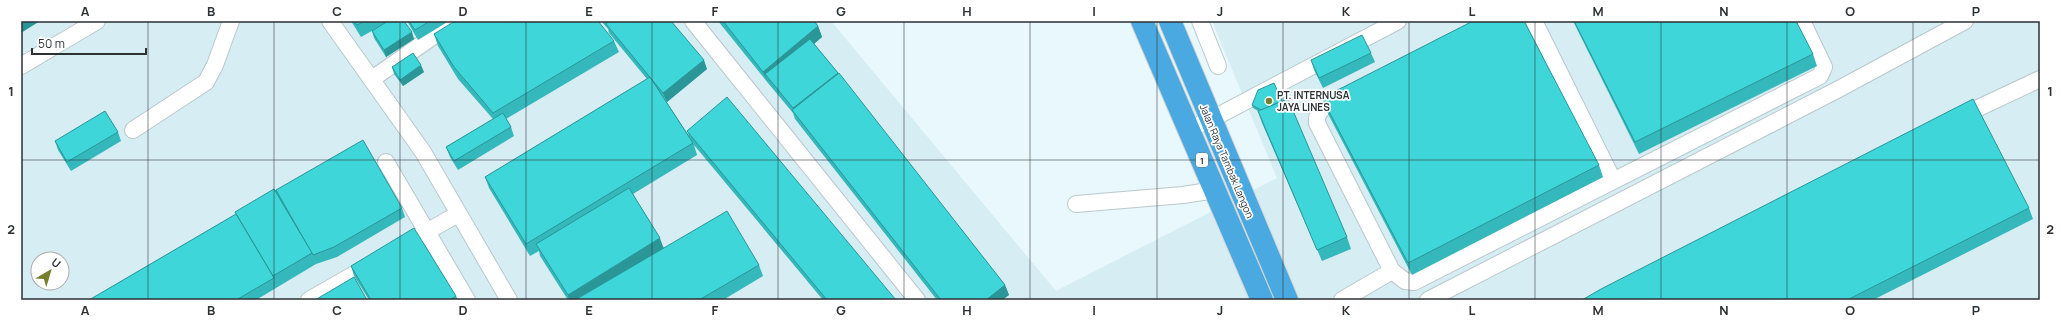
<svg xmlns="http://www.w3.org/2000/svg" width="2061" height="321" font-family="Manrope,sans-serif">
<style>
.built{fill:#d6edf4;fill-rule:evenodd}
.lines{fill:none;stroke-linecap:round;stroke-linejoin:round}
.minor-casing{stroke:#b9c8cc;stroke-width:18}
.highway-casing{stroke:#d5d6d6;stroke-width:24}
.minor{stroke:#fff;stroke-width:16}
.highway{stroke:#4aa9e0;stroke-width:22}
.wall{fill:#35b8bb}
.shaded-wall{fill:#2b9698}
.building{fill:#3ed6d9;stroke:#2b9698}
.grid{fill:none;stroke:#2c3133;stroke-width:1;stroke-opacity:0.55}
.poi-dot{fill:#757f2c;stroke:#fff;stroke-width:1.5}
.labels{text-anchor:middle;dominant-baseline:central;stroke-width:3.5;stroke-linejoin:round;paint-order:stroke}
.shield{fill:#fff;stroke:#6b6f70;stroke-width:1}
.shield-label{font-size:9px;font-weight:bold;fill:#2c3133}
.poi-label{font-size:10px;font-weight:bold;fill:#2c3133;stroke:#fff;text-anchor:start}
.street-label{font-size:10px;fill:#2c3133;stroke:#fff}
.neatline{fill:none;stroke:#2c3133;stroke-width:1.5}
.grid-label{font-size:13px;text-anchor:middle;font-weight:bold;fill:#2c3133}
</style>
<rect width="100%" height="100%" fill="#e8f8fc"/>
<path class="built" d="M21 21H831L1056 291 1277 178 1212 21H2040V300H21ZM38 259H62V283H38Z"/>
<g class="lines">
<g class="minor-casing">
<g id="minor">
<path d="M330 21 423 152 509 300"/>
<path d="M693 21 917 300"/>
<path d="M1200 21 1218 66"/>
<path d="M1534 21 1613 180"/>
<path d="M21 66 97 21"/>
<path d="M372 79 455 21"/>
<path d="M1344 96C1333 102 1315 108 1317 123L1392 271"/>
<path d="M1959 117 2040 79"/>
<path d="M1189 129 1210 120 1398 21"/>
<path d="M133 130 206 82 215 65 231 21"/>
<path d="M386 162 467 300"/>
<path d="M1076 204 1183 195 1215 190"/>
<path d="M400 247 458 214"/>
<path d="M309 300 372 264"/>
<path d="M1342 300 1392 271 1405 281 1414 282 1820 76 1824 67 1802 21"/>
<path d="M1428 300 1837 90 1965 21"/>
</g>
</g>
<g class="highway-casing">
<g id="highway">
<path d="M1142 21 1262 300"/>
<path d="M1170 21 1287 300"/>
</g>
</g>
<use href="#minor" class="minor"/>
<use href="#highway" class="highway"/>
</g>
<g class="wall">
<path d="M351 21H404L414 39 386 57 374 38 372 31 377 28 361 37Z"/>
<path d="M407 21H449L418 40Z"/>
<path d="M601 21H671L707 69 667 102 664 98 689 136 687 131 896 300H823L694 145 697 155 633 194 664 248 759 265 763 276 723 300H568L540 256 539 251 530 256 489 188 485 177 647 79 609 33 608 29Z"/>
<path d="M718 21H814L818 26 822 37 814 44 838 73 1005 285 1009 295 1002 300H937L795 119 793 113 768 83Z"/>
<path d="M1573 21H1796L1813 54 1817 66 1639 154Z"/>
<path d="M434 34 614 41 619 52 506 119 511 127 514 136 458 170 450 157 446 147 493 119 458 79 438 46Z"/>
<path d="M1371 53 1375 62 1323 88 1314 70 1311 60Z"/>
<path d="M392 67 424 72 403 86 394 74Z"/>
<path d="M1322 98 1599 165 1603 177 1412 275 1326 110Z"/>
<path d="M1282 101 1347 237 1351 249 1322 261 1262 123 1258 111 1253 108 1252 105Z"/>
<path d="M118 132 121 141 71 171 58 150 55 141Z"/>
<path d="M276 190 402 208 405 217 337 257 316 264 256 300H89L236 214 235 212Z"/>
<path d="M2029 208 2033 219 1873 300H1582Z"/>
<path d="M351 266 456 296 458 300H369L354 276Z"/>
</g>
<g class="shaded-wall">
<path d="M21 21H40L21 33Z"/>
<path d="M605 21H619L606 24 608 30Z"/>
<path d="M818 26 822 37 770 81 765 74 768 83 763 72Z"/>
<path d="M412 32 414 39 386 57 384 50Z"/>
<path d="M704 60 707 69 667 102 663 93Z"/>
<path d="M421 65 424 72 403 86 400 80Z"/>
<path d="M838 73 841 82 795 114 793 108Z"/>
<path d="M660 238 664 250 583 300H569L568 295Z"/>
<path d="M1005 285 1009 295 1002 300H986Z"/>
</g>
<g class="building">
<path d="M354 21H365L357 25Z"/>
<path d="M388 21H404L412 32 384 50 372 31Z"/>
<path d="M409 21H430L415 30Z"/>
<path d="M455 21H598L614 41 493 113 454 67 434 34Z"/>
<path d="M609 21H671L704 60 663 93 606 24Z"/>
<path d="M723 21H814L818 26 763 72Z"/>
<path d="M1473 21H1524L1599 165 1408 263 1322 98Z"/>
<path d="M1574 21H1796L1813 54 1635 142Z"/>
<path d="M1362 35 1371 53 1319 78 1311 60Z"/>
<path d="M810 39 838 73 793 108 765 74Z"/>
<path d="M413 53 421 65 400 80 392 67Z"/>
<path d="M839 73 1005 285 986 300H941L792 110Z"/>
<path d="M650 77 693 143 526 244 485 177Z"/>
<path d="M1274 83 1282 101 1261 110 1252 105 1258 90Z"/>
<path d="M727 97 896 300H827L687 131Z"/>
<path d="M1288 99 1347 237 1317 250 1258 111Z"/>
<path d="M1973 99 2029 208 1847 300H1582L1601 289Z"/>
<path d="M105 111 118 132 67 162 55 141Z"/>
<path d="M503 113 511 127 454 161 446 147Z"/>
<path d="M363 140 402 208 334 247 313 255 276 190Z"/>
<path d="M629 188 660 238 568 295 536 244Z"/>
<path d="M274 189 312 253 273 276 235 212Z"/>
<path d="M727 211 759 265 699 300H575Z"/>
<path d="M236 214 274 278 236 300H89Z"/>
<path d="M414 228 456 296 450 300H371L351 266Z"/>
<path d="M354 277 367 300H315Z"/>
</g>
<path class="grid" d="M148 21V300M274 21V300M400 21V300M526 21V300M652 21V300M778 21V300M904 21V300M1030 21V300M1157 21V300M1283 21V300M1409 21V300M1535 21V300M1661 21V300M1787 21V300M1913 21V300M21 160H2040"/>
<circle class="poi-dot" cx="1269" cy="101" r="4"/>
<g class="labels">
<rect class="shield" x="1196" y="153" width="12" height="14" rx="3"/>
<g class="shield-label">
<text x="1202" y="160">1</text>
</g>
<g class="poi-label">
<text x="1277" y="95">PT. INTERNUSA<tspan x="1277" dy="12">JAYA LINES</tspan></text>
</g>
<g class="street-label">
<text transform="translate(1227 161) rotate(67)">Jalan Raya Tambak Langon</text>
</g>
</g>
<rect width="2061" height="321" fill="none" stroke="#ffffff" stroke-width="44"/>
<g transform="translate(50 271) rotate(38)"><circle r="19" fill="#ffffff" stroke="#abadad"/>
<path d="M0-3L7 15L0 10L-7 15Z" fill="#757f2c"/>
<text y="-6" font-size="11" font-weight="bold" text-anchor="middle" fill="#2c3133">U</text>
</g>
<path d="M32 48v6h114v-6" fill="none" stroke="#2c3133" stroke-width="2"/>
<text x="38" y="48" font-size="12" fill="#2c3133" stroke="#ffffff" stroke-width="3" paint-order="stroke">50 m</text>
<rect x="22" y="22" width="2017" height="277" class="neatline"/>
<g class="grid-label">
<text x="85" y="16">A</text>
<text x="211" y="16">B</text>
<text x="337" y="16">C</text>
<text x="463" y="16">D</text>
<text x="589" y="16">E</text>
<text x="715" y="16">F</text>
<text x="841" y="16">G</text>
<text x="967" y="16">H</text>
<text x="1094" y="16">I</text>
<text x="1220" y="16">J</text>
<text x="1346" y="16">K</text>
<text x="1472" y="16">L</text>
<text x="1598" y="16">M</text>
<text x="1724" y="16">N</text>
<text x="1850" y="16">O</text>
<text x="1976" y="16">P</text>
<text x="11" y="96">1</text>
<text x="2050" y="96">1</text>
<text x="11" y="234">2</text>
<text x="2050" y="234">2</text>
<text x="85" y="315">A</text>
<text x="211" y="315">B</text>
<text x="337" y="315">C</text>
<text x="463" y="315">D</text>
<text x="589" y="315">E</text>
<text x="715" y="315">F</text>
<text x="841" y="315">G</text>
<text x="967" y="315">H</text>
<text x="1094" y="315">I</text>
<text x="1220" y="315">J</text>
<text x="1346" y="315">K</text>
<text x="1472" y="315">L</text>
<text x="1598" y="315">M</text>
<text x="1724" y="315">N</text>
<text x="1850" y="315">O</text>
<text x="1976" y="315">P</text>
</g>
</svg>
